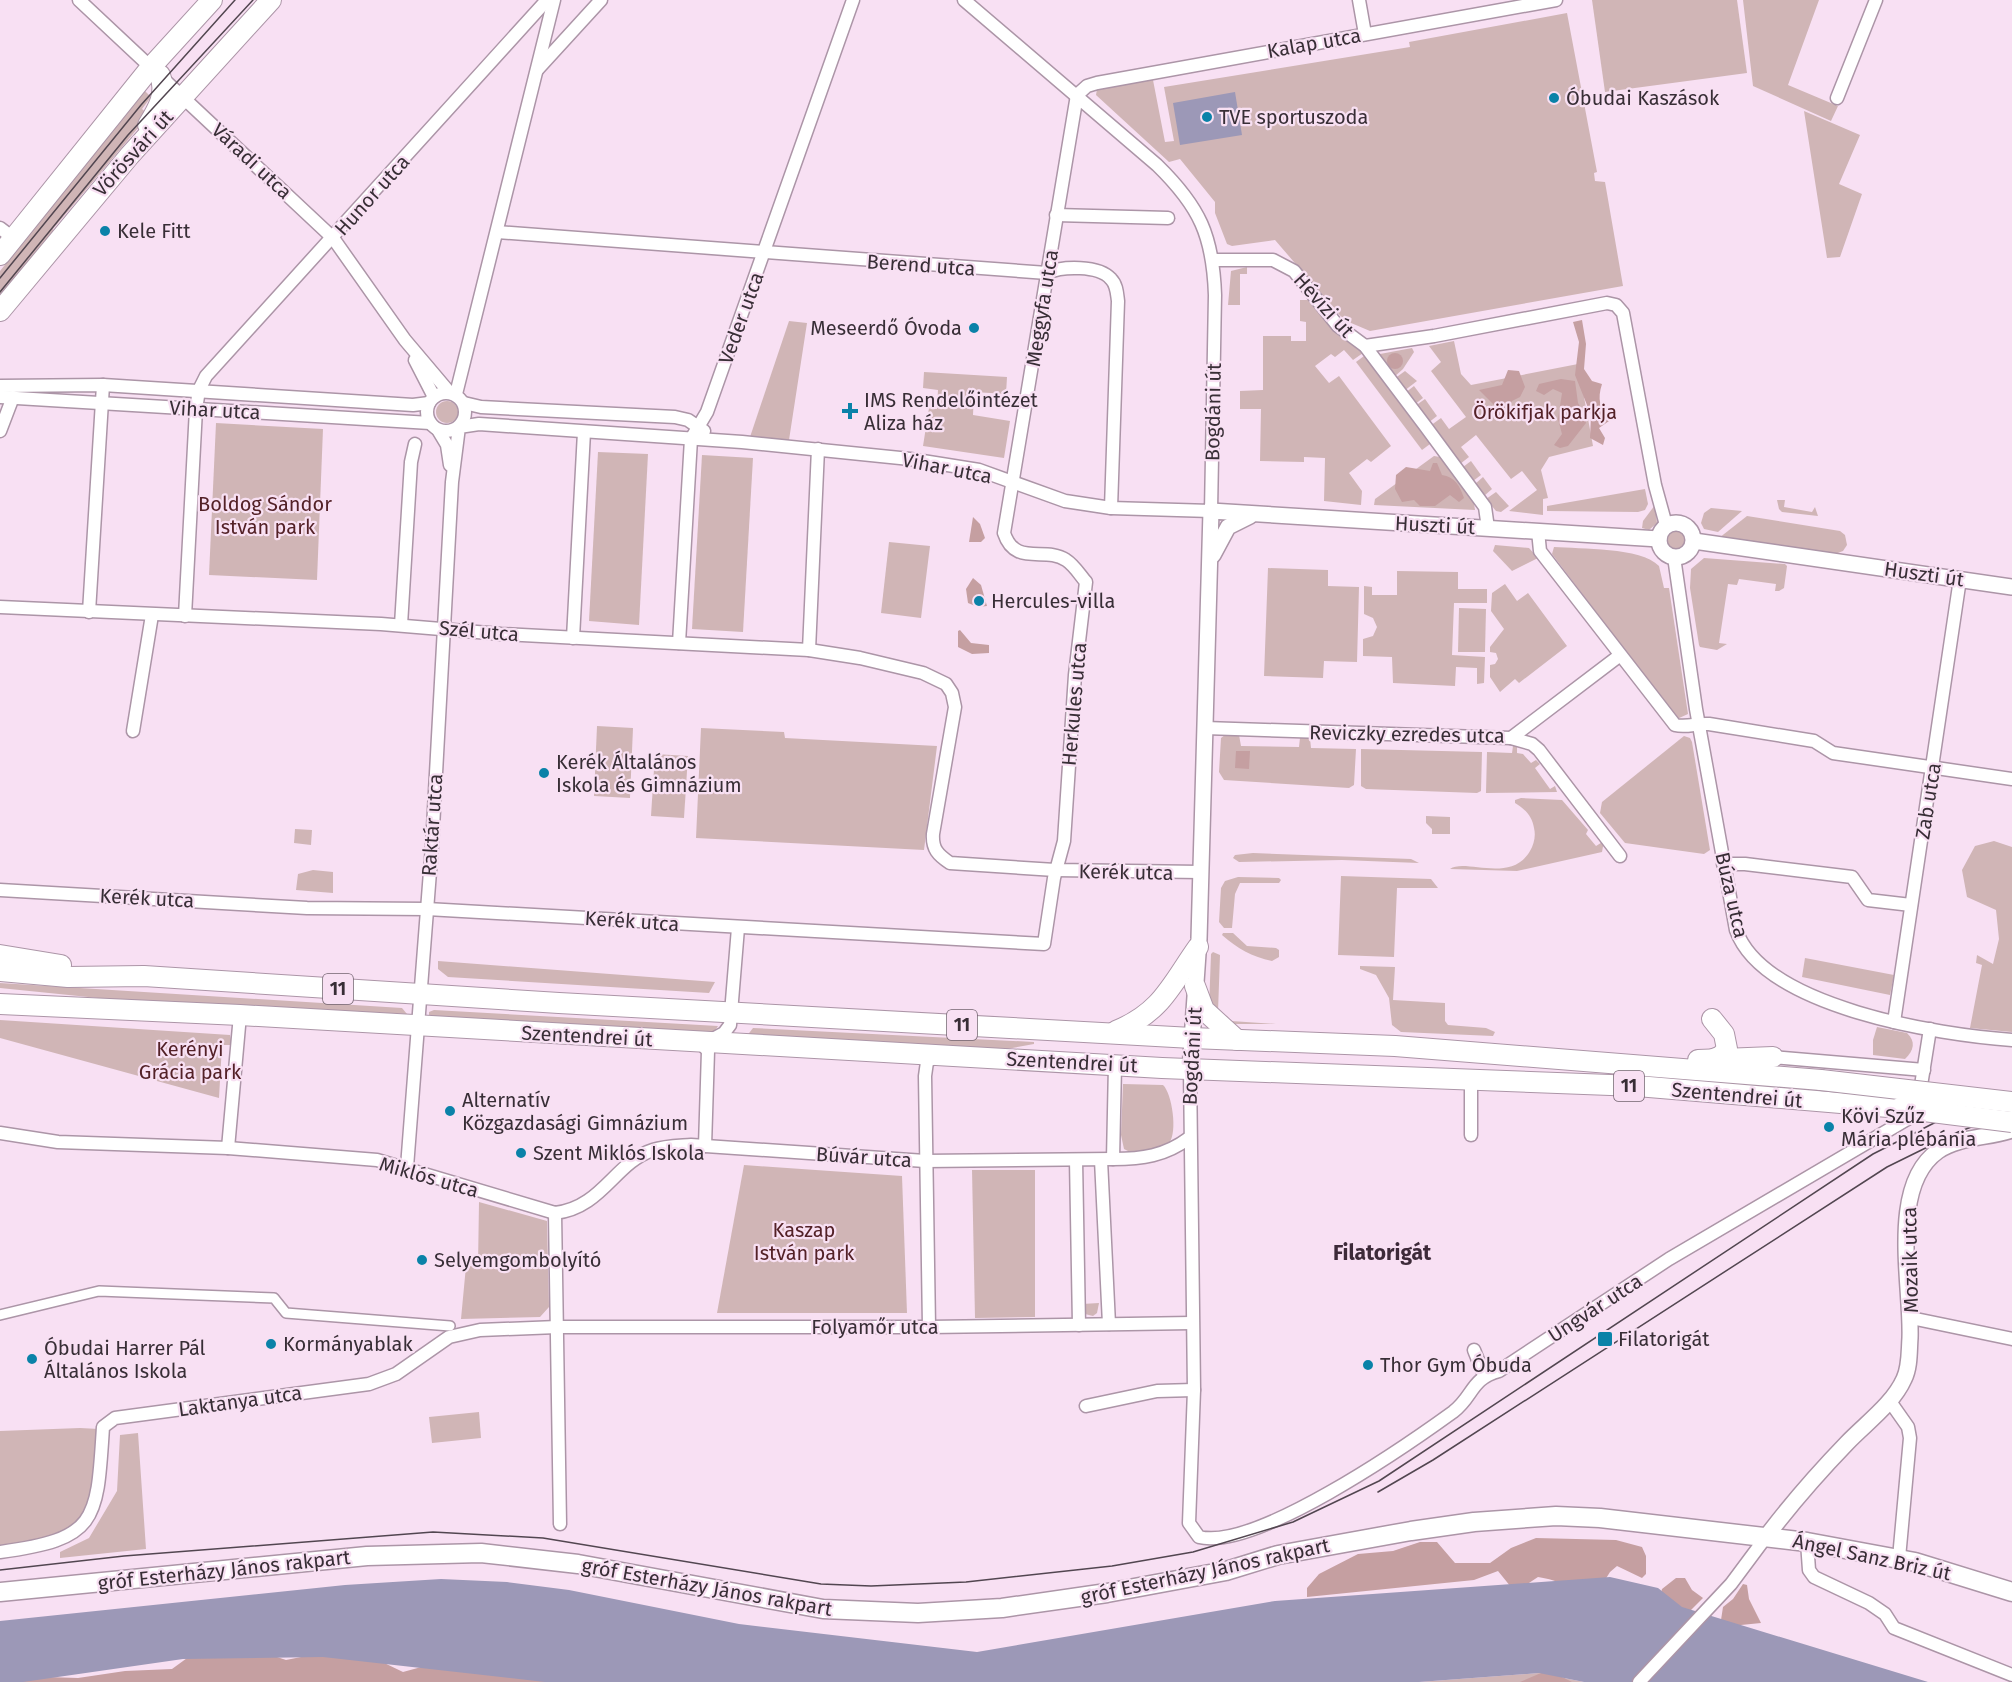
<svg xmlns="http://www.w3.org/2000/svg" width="2012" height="1682" font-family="'Fira Sans',sans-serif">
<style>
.green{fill:#d0b5b6}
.forest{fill:#c59fa1}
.water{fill:#9c98b7}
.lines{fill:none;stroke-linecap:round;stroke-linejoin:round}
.pedestrian-casing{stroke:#ac95a7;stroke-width:12}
.minor-casing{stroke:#ac95a7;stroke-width:15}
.tertiary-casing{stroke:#ac95a7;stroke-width:18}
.secondary-casing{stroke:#ac95a7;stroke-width:21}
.primary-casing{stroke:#ac95a7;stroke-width:22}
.pedestrian{stroke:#fff;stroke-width:9}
.minor{stroke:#fff;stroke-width:12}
.tertiary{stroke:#fff;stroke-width:15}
.secondary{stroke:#fff;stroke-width:18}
.primary{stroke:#fff;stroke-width:20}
.tram{stroke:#524650;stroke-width:1.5}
.primary-bridge-casing{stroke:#ac95a7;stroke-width:22;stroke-linecap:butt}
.primary-bridge{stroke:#fff;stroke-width:20}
.poi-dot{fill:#0a82a8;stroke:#f8e0f3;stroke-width:2}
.labels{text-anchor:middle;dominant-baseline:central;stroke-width:4.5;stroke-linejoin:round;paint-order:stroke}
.shield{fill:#f8e0f3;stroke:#72636f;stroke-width:1.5}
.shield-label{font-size:18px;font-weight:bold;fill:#382e36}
.street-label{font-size:20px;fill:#382e36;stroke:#f8e0f3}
.poi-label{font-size:20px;fill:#382e36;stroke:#f8e0f3;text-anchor:start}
.park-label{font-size:20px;fill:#532127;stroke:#f8e0f3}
.neighbourhood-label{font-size:21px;font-weight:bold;fill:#3d2a39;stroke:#f8e0f3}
</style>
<rect width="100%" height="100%" fill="#f8e0f3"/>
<g class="green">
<path d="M1592 0H1737L1747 73 1605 92Z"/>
<path d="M1743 0H1819L1788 85 1838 106 1831 121 1753 86Z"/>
<path d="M1567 13 1597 172 1594 173 1595 181 1605 182 1623 286 1370 331 1344 320 1275 240 1232 246 1227 244 1215 213V202L1180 159 1169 162 1096 95 1097 89 1153 80 1165 142 1174 141 1164 87 1410 47 1409 42Z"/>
<path d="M145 91 151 97 142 109 149 115 53 229 54 231 0 298V271Z"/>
<path d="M1804 111 1860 135 1839 184 1862 194 1840 257 1827 258Z"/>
<path d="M1247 267V274H1240V305H1228L1231 271Z"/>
<path d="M1300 300H1310L1338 335 1363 353 1353 360 1344 350 1335 357 1331 354 1315 366 1329 383 1339 376 1391 446 1371 462 1367 459 1349 473 1362 491 1361 505 1324 501 1325 458 1304 457V462L1260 461 1261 409H1240V391L1263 390V336H1291V341H1306V322L1300 321Z"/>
<path d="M789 321 807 323 789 440 750 437Z"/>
<path d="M1454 341 1461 374 1471 385 1578 364 1593 446 1549 457 1541 470 1548 498 1543 499V515L1509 511 1537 490 1522 471 1511 479 1476 435 1461 447 1469 457 1460 464 1430 426 1441 418 1449 429 1466 417 1431 371 1441 362 1429 346Z"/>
<path d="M1412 348 1414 352 1403 369 1394 377 1381 361 1380 354Z"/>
<path d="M1364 356 1430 444 1422 450 1356 362Z"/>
<path d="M1405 371 1417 381 1404 391 1394 379Z"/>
<path d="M924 372 1007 377 1006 394 974 392 973 415 1010 421 1004 458 923 446 929 408 937 409 938 390 923 388Z"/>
<path d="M1414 386 1423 398 1414 405 1405 393Z"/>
<path d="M1425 399 1437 416 1428 423 1415 406Z"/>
<circle cx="447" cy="412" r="11"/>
<path d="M216 423 323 429 317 580 209 575Z"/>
<path d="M598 452 648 454 639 625 589 621Z"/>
<path d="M702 455 753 458 743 632 692 629Z"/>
<path d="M1434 456 1440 457 1474 503 1475 510 1374 505 1375 499Z"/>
<path d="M1471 461 1481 475 1473 481 1463 467Z"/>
<path d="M1483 477 1492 489 1484 496 1475 484Z"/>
<path d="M1645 489 1648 504 1645 510 1638 512 1547 511V506Z"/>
<path d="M1496 492 1509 506 1501 512 1496 511 1486 499Z"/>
<path d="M1777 500H1785L1784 507 1812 512 1815 507 1818 516 1782 512 1779 509Z"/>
<path d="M1655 505 1657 523 1649 530 1642 528 1643 521Z"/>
<path d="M1711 508 1742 511 1718 532 1704 529 1701 523 1704 513Z"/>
<path d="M1747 516 1840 531 1845 535 1847 545 1843 551 1835 554 1719 538Z"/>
<circle cx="1676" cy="540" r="10"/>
<path d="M889 542 930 546 921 618 881 613Z"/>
<path d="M1495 545 1529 548 1538 558 1512 571 1493 551Z"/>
<path d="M1554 547C1580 549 1641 547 1659 566L1664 588H1669L1688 714 1677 719 1552 554Z"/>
<path d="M1704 558 1785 564 1787 566 1784 588 1779 591H1775L1776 584 1739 579 1737 585 1728 584 1719 643 1727 644 1717 650 1700 647 1699 645 1690 588 1691 569Z"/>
<path d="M1268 568 1328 570V586L1359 587 1357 662 1324 661 1323 678 1264 676Z"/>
<path d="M1397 571 1458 572V589H1487V603H1454L1452 655 1485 657 1484 683 1477 684V668L1456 667 1455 686 1393 683 1392 657 1363 656V639L1373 636 1377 627 1373 618 1364 614V586L1372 587V595H1397Z"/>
<path d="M1505 584 1517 601 1528 593 1567 646 1519 683 1515 679 1500 692 1490 677V665L1495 664 1498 659 1496 653 1490 652V647L1504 629 1491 611 1492 593Z"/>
<path d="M1459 608 1486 609 1485 652H1458Z"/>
<path d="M597 726 633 728 630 798 594 796Z"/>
<path d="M701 728 784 732 785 738 937 746 924 850 696 838Z"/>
<path d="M1225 735H1239L1241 746 1299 747 1300 738H1310L1311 748 1356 749 1354 785 1349 788 1224 780 1219 772 1221 738Z"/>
<path d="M1684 736 1690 738 1692 742 1710 850 1704 854 1625 843 1600 813 1602 802Z"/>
<path d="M1513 746H1517V753L1523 754 1531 763 1536 760 1540 764 1535 768 1550 789 1555 786 1557 792 1486 793 1487 752 1512 753Z"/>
<path d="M1361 749 1482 752 1481 791 1477 793 1366 789 1361 786Z"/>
<path d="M655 754 688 756 684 818 651 816Z"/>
<path d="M1521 798 1562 800 1588 830 1586 834 1596 846 1604 841 1602 852 1517 871 1450 869C1465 858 1511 884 1530 851 1534 844 1536 836 1534 828 1532 816 1525 809 1515 803V800Z"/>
<path d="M1426 816 1450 817V834H1432V829L1426 823Z"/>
<path d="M295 829 312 830 311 845 294 843Z"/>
<path d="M1994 841 2012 847V1032L1970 1028 1982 965 1976 963 1977 955 1993 964 1999 939 1996 910 1967 897 1962 870 1975 846Z"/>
<path d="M1253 853 1411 859 1419 863 1342 860 1239 862 1233 858 1235 855Z"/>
<path d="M313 870 333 872V893L296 890 298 874Z"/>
<path d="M1341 876 1431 879 1438 888H1397L1394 957 1338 955Z"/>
<path d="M1238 877 1279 878 1281 880 1279 883H1240L1235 894 1232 928H1224L1219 922 1221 888 1225 881Z"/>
<path d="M1223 933H1233L1247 946 1276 948 1279 950V957L1272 961C1252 957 1237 948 1222 935Z"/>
<path d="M1213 952 1220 955 1218 1012 1227 1016 1231 1021 1276 1024H1228L1209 1008 1211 954Z"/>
<path d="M1805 958 1894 975 1890 995 1802 977Z"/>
<path d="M438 961 715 982 709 993 448 977 438 969Z"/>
<path d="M1360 966 1395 967 1393 1000 1445 1003V1021L1448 1025 1486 1028 1495 1032 1493 1036 1401 1032 1392 1025 1389 998 1376 975 1360 969Z"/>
<path d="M0 983 402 1008 407 1014 108 999 0 988Z"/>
<path d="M434 1010 718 1026 713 1034 429 1017V1012Z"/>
<path d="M0 1020 230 1035 232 1045H222L219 1098 0 1038Z"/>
<path d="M1877 1027 1907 1033C1916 1042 1914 1050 1905 1059L1873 1055V1040Z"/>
<path d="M753 1028 1034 1042V1044L1007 1049 746 1037Z"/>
<path d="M1123 1084 1163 1085C1172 1093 1178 1133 1169 1143 1163 1150 1143 1152 1134 1154L1124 1149 1121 1135Z"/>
<path d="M744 1165 902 1176 907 1313H717Z"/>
<path d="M972 1170H1035V1317L975 1318Z"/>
<path d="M479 1202 547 1221 549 1307 540 1317 461 1319 466 1266H478Z"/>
<path d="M1099 1303 1097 1313 1093 1316 1085 1314 1082 1304Z"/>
<path d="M479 1412 481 1438 432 1443 429 1417Z"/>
<path d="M80 1428 99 1429C92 1516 93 1534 0 1545V1431Z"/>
<path d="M138 1433 146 1549 60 1558V1552L89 1538 117 1491 120 1435Z"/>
<path d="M1539 1673 1584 1682H1419Z"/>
</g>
<g class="forest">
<path d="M1582 320 1586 344 1584 369 1592 381 1602 384C1597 400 1600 407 1609 421L1599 428 1605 438 1603 445 1590 438 1591 415 1575 375 1579 342 1573 322Z"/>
<circle cx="1395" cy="361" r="8"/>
<path d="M1508 370 1519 371 1525 387 1520 397 1512 401 1503 414 1479 390 1502 385Z"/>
<path d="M1561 379 1575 381 1578 403 1584 413 1586 423 1568 446 1560 448 1554 445 1562 434 1558 419 1562 393 1553 389 1544 395 1536 391 1539 384Z"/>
<path d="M1433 463H1437L1442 475C1455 477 1460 486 1464 498L1459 502 1450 495 1435 506H1420L1414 500 1402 502 1395 489 1396 475 1406 467 1430 471Z"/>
<path d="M973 517 980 524 985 538 981 542H969Z"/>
<path d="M973 578 981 585 987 606 978 607 968 603 966 589Z"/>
<path d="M960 630 971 643 989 645V653L972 654 958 647V631Z"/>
<path d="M1236 751H1250L1249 769 1235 768Z"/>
<path d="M1536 1538 1616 1540 1642 1547 1646 1556V1574L1642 1578 1617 1566 1610 1572 1600 1588C1573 1592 1564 1581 1538 1577L1515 1592 1498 1571 1474 1580 1307 1597V1588L1319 1574 1358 1554 1393 1551 1420 1542H1437L1455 1563H1490L1511 1548Z"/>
<path d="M1676 1578H1685L1692 1590 1703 1598 1687 1614 1660 1597 1662 1589Z"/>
<path d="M1743 1584 1747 1585 1749 1599 1761 1623 1731 1626 1721 1620 1723 1607 1733 1599Z"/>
<path d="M205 1645 256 1650 286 1660 351 1647 403 1672 436 1663 597 1682H0L15 1676 78 1678 125 1671 172 1669Z"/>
<path d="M1548 1670 1572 1682H1520Z"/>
</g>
<g class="water">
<path d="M1235 92 1242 135 1180 145 1173 103Z"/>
<path d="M1610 1577 1658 1588 1682 1607 1928 1682H1584L1539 1673 1419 1682H545L323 1657 183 1659 23 1682H0V1621L345 1585 441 1579 507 1582 569 1590 739 1624 977 1652 1275 1601Z"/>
</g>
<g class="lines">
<g class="pedestrian-casing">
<path id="pedestrian" d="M0 1315 99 1291 274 1298 286 1313 450 1326"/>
</g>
<g class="minor-casing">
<g id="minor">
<path d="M79 0 333 238 405 340 449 392"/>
<path d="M1359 0 1365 34"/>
<path d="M537 70 601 0"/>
<path d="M1837 98 1876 0"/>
<path d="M1056 215 1168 218"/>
<path d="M0 228 13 238"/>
<path d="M497 232 1047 273C1062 266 1099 265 1111 279 1117 285 1117 294 1118 301L1111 508"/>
<path d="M1214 260H1273L1294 271 1338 326 1365 346 1426 427 1485 507 1488 528"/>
<path d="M1365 346 1434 336 1607 303 1616 305 1623 313 1655 485 1666 525"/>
<path d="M415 360 434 397"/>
<path d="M0 386 103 385 413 405 429 403"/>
<circle cx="446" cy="412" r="19"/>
<path d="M456 394 554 0"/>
<path d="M0 397 430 423"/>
<path d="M464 403 481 407 675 417 688 420 704 431"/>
<path d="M438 430 447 445 450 465"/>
<path d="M0 431 13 397"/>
<path d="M1538 531 1540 551 1675 725C1687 728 1696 723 1709 724L1814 741 1833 753 2012 779"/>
<path d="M1674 557 1696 709 1736 930C1764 1008 1940 1035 2012 1040"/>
<path d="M0 607 381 624 501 634 809 650 860 658 923 673 946 684 952 693 955 707 933 834C932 849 938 855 950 863L1055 870 1201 872"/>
<path d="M89 612 103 385"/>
<path d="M185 616 196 409 199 390 206 376 547 0"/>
<path d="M401 625 411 462 415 444"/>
<path d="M573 638 584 432"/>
<path d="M679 643 691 439 707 412 853 0"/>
<path d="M809 650 818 449"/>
<path d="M1205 728 1511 738 1619 656"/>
<path d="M133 731 152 615"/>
<path d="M1511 738 1532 744 1539 750 1620 856"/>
<path d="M1723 864H1745L1852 877 1868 900 1911 905"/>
<path d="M0 890 307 908 427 909 1044 944 1054 878 1064 841 1075 675 1086 582C1080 575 1074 565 1066 560 1045 546 1015 567 1004 533L1077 95 1087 86 1097 83 1556 0"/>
<path d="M1894 1022 1960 579"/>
<path d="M711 1040 724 1033 730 1025 738 928"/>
<path d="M700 1042 708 1051 705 1146"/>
<path d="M1773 1057 1924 1070"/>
<path d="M1190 1069 1194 1390 1189 1523 1199 1537C1255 1551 1406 1446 1453 1412 1474 1396 1470 1379 1499 1371L1669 1259 1909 1118 1919 1098 1930 1029"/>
<path d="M0 1133 58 1142 228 1148 377 1160 555 1213C602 1208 615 1162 653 1150 665 1146 679 1146 691 1145L925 1161 1113 1159C1142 1159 1165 1156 1189 1138"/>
<path d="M1471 1135V1078"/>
<path d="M228 1148 240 1015"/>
<path d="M1113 1159 1115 1065"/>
<path d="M1076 1160 1079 1325"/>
<path d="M1101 1160 1109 1324"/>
<path d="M407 1167 432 846 452 482 459 427 479 424 742 442 910 459 979 470 1065 501 1111 508 1211 511 1215 295C1213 236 1200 207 1157 165L964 0"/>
<path d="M555 1213 560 1524"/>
<path d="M1911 1318 2012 1339"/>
<path d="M929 1327 925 1076 927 1062 937 1055"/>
<path d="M1474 1350 1484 1375"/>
<path d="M1889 1400 1908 1427 1910 1438 1899 1558"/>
<path d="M1086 1406 1157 1391 1194 1390"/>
<path d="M1807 1542 1809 1570 1814 1577 1869 1603 1885 1614 1894 1628 2012 1675"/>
<path d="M0 1552C98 1539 97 1521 103 1427L115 1418 369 1384 396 1374 449 1337 480 1330 557 1327H929L1192 1323"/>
<path d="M1639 1682 1731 1584 1766 1537"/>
</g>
</g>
<g class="tertiary-casing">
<g id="tertiary">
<circle cx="1676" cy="540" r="17"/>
<path d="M1694 541 2012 587"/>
<path d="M1213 555 1228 527 1250 516"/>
<path d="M1190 1069 1199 939 1211 511 1659 539"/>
<path d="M1766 1537C1791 1504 1818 1473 1847 1443 1865 1424 1893 1404 1904 1379 1910 1367 1909 1351 1910 1338 1912 1285 1888 1186 1938 1151 1958 1137 1988 1138 2012 1130"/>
</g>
</g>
<g class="secondary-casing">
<path id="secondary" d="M0 1592 367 1556 481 1553 578 1564 823 1609 918 1613 1002 1608 1107 1593 1226 1571 1278 1555 1411 1531 1474 1522 1556 1516 1600 1518 1807 1542 1915 1562 2012 1592"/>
</g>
<g class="primary-casing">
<g id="primary">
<path d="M148 125C158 109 167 94 160 75"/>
<path d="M0 255 151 67 212 0"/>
<path d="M0 311 130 155 271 0"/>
<path d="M0 955 61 965"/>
<path d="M0 971 68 977 144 976 559 1003 1192 1038 1395 1046 1821 1080"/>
<path d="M1195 986 1204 1010 1237 1040"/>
<path d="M0 1004 240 1015 1162 1068 1637 1086 1900 1108"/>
<path d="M1116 1031C1162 1012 1171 985 1198 947"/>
<path d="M1698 1060 1773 1057"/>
<path d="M1711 1060 1721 1056 1727 1049 1724 1034 1712 1019"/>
</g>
</g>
<use href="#pedestrian" class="pedestrian"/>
<use href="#minor" class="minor"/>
<use href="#tertiary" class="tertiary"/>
<use href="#secondary" class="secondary"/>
<use href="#primary" class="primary"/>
<g class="tram">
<path d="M0 278 141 105 235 0"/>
<path d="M0 292 128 135 253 0"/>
<path d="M1378 1492 1433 1460 1887 1167 1958 1132 2012 1112"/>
<path d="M0 1570 124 1556 433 1532 543 1538 821 1584 871 1586 966 1582 1112 1566 1193 1552 1293 1522 1379 1481 1873 1154 1940 1120 2012 1094"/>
</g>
<g class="primary-bridge-casing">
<g id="primary-bridge">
<path d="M1821 1080 2012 1102"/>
<path d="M1900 1108 2012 1122"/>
</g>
</g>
<use href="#primary-bridge" class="primary-bridge"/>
</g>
<g class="poi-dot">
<circle cx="1554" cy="98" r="6"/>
<circle cx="1207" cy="117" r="6"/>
<circle cx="105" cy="231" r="6"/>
<circle cx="974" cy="328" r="6"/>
<path d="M847 402h6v6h6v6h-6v6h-6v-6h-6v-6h6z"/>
<circle cx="979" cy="601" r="6"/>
<circle cx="544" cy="773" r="6"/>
<circle cx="450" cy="1111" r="6"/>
<circle cx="1829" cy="1127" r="6"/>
<circle cx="521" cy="1153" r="6"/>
<circle cx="422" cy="1260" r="6"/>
<rect x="1597" y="1331" width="16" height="16" rx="3"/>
<circle cx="271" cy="1344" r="6"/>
<circle cx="32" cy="1359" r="6"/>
<circle cx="1368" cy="1365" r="6"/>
</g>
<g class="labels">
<g class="shield">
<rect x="323" y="974" width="30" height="30" rx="4.5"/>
<rect x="947" y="1010" width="30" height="30" rx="4.5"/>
<rect x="1614" y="1071" width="30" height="30" rx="4.5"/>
</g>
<g class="shield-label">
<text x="338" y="989">11</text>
<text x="962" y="1025">11</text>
<text x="1629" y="1086">11</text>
</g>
<g class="street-label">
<text transform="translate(1314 43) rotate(-10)">Kalap utca</text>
<text transform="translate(133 153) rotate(-48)">Vörösvári út</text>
<text transform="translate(252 161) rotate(43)">Váradi utca</text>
<text transform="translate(372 195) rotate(-48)">Hunor utca</text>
<text transform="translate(921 265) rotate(4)">Berend utca</text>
<text transform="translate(1324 305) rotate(48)">Hévízi út</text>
<text transform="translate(1042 308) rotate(-81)">Meggyfa utca</text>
<text transform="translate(741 318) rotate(-70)">Veder utca</text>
<text transform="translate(215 410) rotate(3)">Vihar utca</text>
<text transform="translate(1213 412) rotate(-89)">Bogdáni út</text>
<text transform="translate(947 468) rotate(11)">Vihar utca</text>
<text transform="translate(1435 525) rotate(3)">Huszti út</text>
<text transform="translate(1924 574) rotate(8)">Huszti út</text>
<text transform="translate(479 631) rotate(5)">Szél utca</text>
<text transform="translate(1074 704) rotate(-85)">Herkules utca</text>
<text transform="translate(1407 734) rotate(1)">Reviczky ezredes utca</text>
<text transform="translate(1928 801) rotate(-81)">Zab utca</text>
<text transform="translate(432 825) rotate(-86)">Raktár utca</text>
<text transform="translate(1126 872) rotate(1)">Kerék utca</text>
<text transform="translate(1732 895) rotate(77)">Búza utca</text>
<text transform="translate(147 898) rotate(3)">Kerék utca</text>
<text transform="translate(632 921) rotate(4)">Kerék utca</text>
<text transform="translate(587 1036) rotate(3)">Szentendrei út</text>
<text transform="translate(1192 1056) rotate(-87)">Bogdáni út</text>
<text transform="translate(1072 1062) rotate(3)">Szentendrei út</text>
<text transform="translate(1737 1095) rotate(5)">Szentendrei út</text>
<text transform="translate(864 1157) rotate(4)">Búvár utca</text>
<text transform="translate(429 1177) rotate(16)">Miklós utca</text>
<text transform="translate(1910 1260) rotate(-91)">Mozaik utca</text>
<text transform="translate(1595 1308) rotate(-33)">Ungvár utca</text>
<text x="875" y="1327">Folyamőr utca</text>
<text transform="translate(240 1401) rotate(-8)">Laktanya utca</text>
<text transform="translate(1872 1557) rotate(12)">Ángel Sanz Briz út</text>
<text transform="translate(224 1570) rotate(-6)">gróf Esterházy János rakpart</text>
<text transform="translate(1205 1571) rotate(-12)">gróf Esterházy János rakpart</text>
<text transform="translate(707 1587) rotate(10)">gróf Esterházy János rakpart</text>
</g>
<g class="poi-label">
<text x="1566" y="98">Óbudai Kaszások</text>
<text x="1219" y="117">TVE sportuszoda</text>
<text x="117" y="231">Kele Fitt</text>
<text x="962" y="328" text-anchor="end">Meseerdő Óvoda</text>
<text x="864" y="400">IMS Rendelőintézet<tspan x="864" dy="23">Aliza ház</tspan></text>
<text x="991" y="601">Hercules-villa</text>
<text x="556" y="762">Kerék Általános<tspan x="556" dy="23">Iskola és Gimnázium</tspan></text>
<text x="462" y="1100">Alternatív<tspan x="462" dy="23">Közgazdasági Gimnázium</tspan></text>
<text x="1841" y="1116">Kövi Szűz<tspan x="1841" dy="23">Mária plébánia</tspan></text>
<text x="533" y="1153">Szent Miklós Iskola</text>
<text x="434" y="1260">Selyemgombolyító</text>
<text x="1618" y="1339">Filatorigát</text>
<text x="283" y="1344">Kormányablak</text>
<text x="44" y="1348">Óbudai Harrer Pál<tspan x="44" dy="23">Általános Iskola</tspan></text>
<text x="1380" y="1365">Thor Gym Óbuda</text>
</g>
<g class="park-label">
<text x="1545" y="412">Örökifjak parkja</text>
<text x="265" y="504">Boldog Sándor<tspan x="265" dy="23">István park</tspan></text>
<text x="190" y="1049">Kerényi<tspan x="190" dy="23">Grácia park</tspan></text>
<text x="804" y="1230">Kaszap<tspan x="804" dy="23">István park</tspan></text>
</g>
<g class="neighbourhood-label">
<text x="1382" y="1253">Filatorigát</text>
</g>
</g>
</svg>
